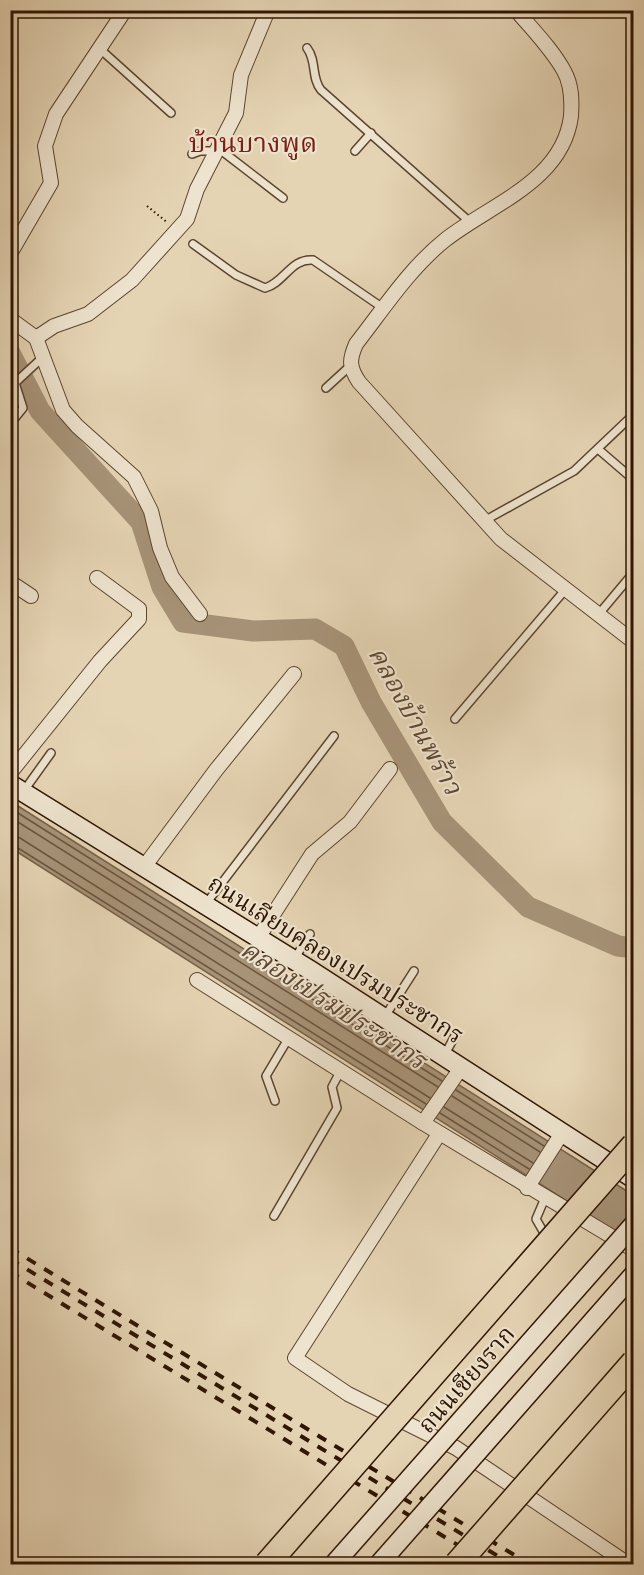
<svg xmlns="http://www.w3.org/2000/svg" width="644" height="1575" font-family="'Gentium Book Plus','Noto Serif Thai',serif">
<style>
.water{fill:#a79378;stroke:#776149;stroke-width:1.5}
.lines{fill:none;stroke-linecap:round;stroke-linejoin:round}
.shore{stroke:#6b543e;stroke-width:1.5}
.river{stroke:#a79378;stroke-width:21}
.lane-casing{stroke:#5c452f;stroke-width:10}
.street-casing{stroke:#5c452f;stroke-width:16}
.secondary-casing{stroke:#2f1503;stroke-width:21}
.path{stroke:#2f1503;stroke-width:2;stroke-dasharray:1.5 3;stroke-linecap:butt}
.lane{stroke:#eee3ce;stroke-width:7}
.street{stroke:#eee3ce;stroke-width:14}
.secondary{stroke:#eee3ce;stroke-width:18}
.rail{stroke:#2f1503;stroke-width:4;stroke-dasharray:10 10;stroke-linecap:butt}
.secondary-bridge-casing{stroke:#2f1503;stroke-width:21;stroke-linecap:butt}
.highway-bridge-casing{stroke:#2f1503;stroke-width:27;stroke-linecap:butt}
.secondary-bridge{stroke:#eee3ce;stroke-width:18}
.highway-bridge{stroke:#e5d4b4;stroke-width:24}
.labels{text-anchor:middle;dominant-baseline:central;stroke-width:4.5;stroke-linejoin:round;paint-order:stroke}
.street-label{font-size:24px;fill:#2f1503;stroke:#eee3ce}
.water-label{font-size:26px;font-style:italic;fill:#5f4732;stroke:#eee3ce}
.quarter-label{font-size:27px;fill:#7a1f14;stroke:#eee3ce}
</style>
<rect width="100%" height="100%" fill="#e5d4b4"/>
<filter id="stains"><feTurbulence type="fractalNoise" baseFrequency=".00333" numOctaves="4"/><feColorMatrix values="0 0 0 0 .2 0 0 0 0 .09 0 0 0 0 .02 0 0 0 .5 -.17"/></filter>
<radialGradient id="worn" r=".72"><stop offset=".6" stop-color="#630" stop-opacity="0"/><stop offset="1" stop-color="#630" stop-opacity=".3"/></radialGradient>
<path class="water" d="M10 801 633 1195V1243L11 848Z"/>
<g class="lines">
<g class="shore">
<path d="M10 808 442 1081"/>
<path d="M10 817 438 1087"/>
<path d="M10 836 20 838 430 1098"/>
<path d="M10 843 426 1104"/>
<path d="M456 1090 544 1146"/>
<path d="M452 1096 540 1152"/>
<path d="M444 1107 533 1163"/>
<path d="M440 1113 529 1169"/>
</g>
<path class="river" d="M10 353 40 411 141 522 162 587 183 622 253 631 315 629 344 646 371 702 442 822 528 907 618 946 634 948"/>
<g class="lane-casing">
<g id="lane">
<path d="M307 48C317 61 311 78 321 90L470 222"/>
<path d="M100 49 171 113"/>
<path d="M218 148 283 198"/>
<path d="M355 151 371 133"/>
<path d="M192 154 200 151H216"/>
<path d="M193 244 236 275 265 288C284 283 291 258 313 260L383 308"/>
<path d="M10 367 23 408 10 424"/>
<path d="M16 382 43 357"/>
<path d="M326 388 350 366"/>
<path d="M598 449 634 480"/>
<path d="M484 521 574 471 634 414"/>
<path d="M598 615 634 572"/>
<path d="M455 719 565 590"/>
<path d="M23 792 51 753"/>
<path d="M205 905 334 736"/>
<path d="M295 958 310 934"/>
<path d="M384 1018 414 971"/>
<path d="M444 1056 456 1034"/>
<path d="M275 1101 266 1076 288 1039"/>
<path d="M274 1216 337 1108 332 1087 340 1072"/>
<path d="M544 1233 536 1219 545 1198"/>
</g>
</g>
<g class="street-casing">
<g id="street">
<path d="M516 10C532 29 552 49 564 71 572 85 572 101 571 116 563 181 491 204 445 240 410 268 384 308 356 344 349 360 349 367 359 382L501 539 634 642"/>
<path d="M11 252 51 183 45 146 56 114 125 10"/>
<path d="M10 319 36 338 63 410 77 426 134 477 151 511 160 548 172 577 200 614"/>
<path d="M36 338 54 326 88 314 132 280 187 219 197 189 236 113 241 75 268 10"/>
<path d="M10 582 31 596"/>
<path d="M10 773 100 661 139 619V609L97 578"/>
<path d="M144 867 216 770 294 674"/>
<path d="M258 938 312 854 350 822 390 769"/>
<path d="M197 980 423 1123 634 1250"/>
<path d="M423 1123 461 1068"/>
<path d="M439 1134 295 1358 348 1394 456 1448 628 1564"/>
<path d="M527 1188 562 1133"/>
</g>
</g>
<g class="secondary-casing">
<path id="secondary" d="M10 784 310 970 634 1179"/>
</g>
<path class="path" d="M147 206 168 223"/>
<use href="#lane" class="lane"/>
<use href="#street" class="street"/>
<use href="#secondary" class="secondary"/>
<g class="rail">
<path d="M10 1248 529 1564"/>
<path d="M10 1259 511 1564"/>
<path d="M10 1272 489 1564"/>
</g>
<g class="secondary-bridge-casing">
<g id="secondary-bridge">
<path d="M334 1564 634 1224"/>
<path d="M379 1564 634 1274"/>
</g>
</g>
<g class="highway-bridge-casing">
<g id="highway-bridge">
<path d="M267 1564 634 1145"/>
<path d="M457 1564 634 1362"/>
</g>
</g>
<use href="#secondary-bridge" class="secondary-bridge"/>
<use href="#highway-bridge" class="highway-bridge"/>
</g>
<g class="labels">
<g class="street-label">
<text transform="translate(336 959) rotate(32)">ถนนเลียบคลองเปรมประชากร</text>
<text transform="translate(466 1379) rotate(-49)">ถนนเชียงราก</text>
</g>
<g class="water-label">
<text transform="translate(416 720) rotate(61)">คลองบ้านพร้าว</text>
<text transform="translate(334 1004) rotate(33)">คลองเปรมประชากร</text>
</g>
<g class="quarter-label">
<text x="253" y="142">บ้านบางพูด</text>
</g>
</g>
<rect width="644" height="1575" fill="none" stroke="#e5d4b4" stroke-width="36"/>
<rect x="12" y="12" width="620" height="1551" fill="none" stroke="#2f1503" stroke-width="3"/>
<rect x="18" y="18" width="608" height="1539" fill="none" stroke="#2f1503" stroke-width="1.5"/>
<rect width="100%" height="100%" filter="url(#stains)"/>
<rect width="100%" height="100%" fill="url(#worn)"/>
</svg>
